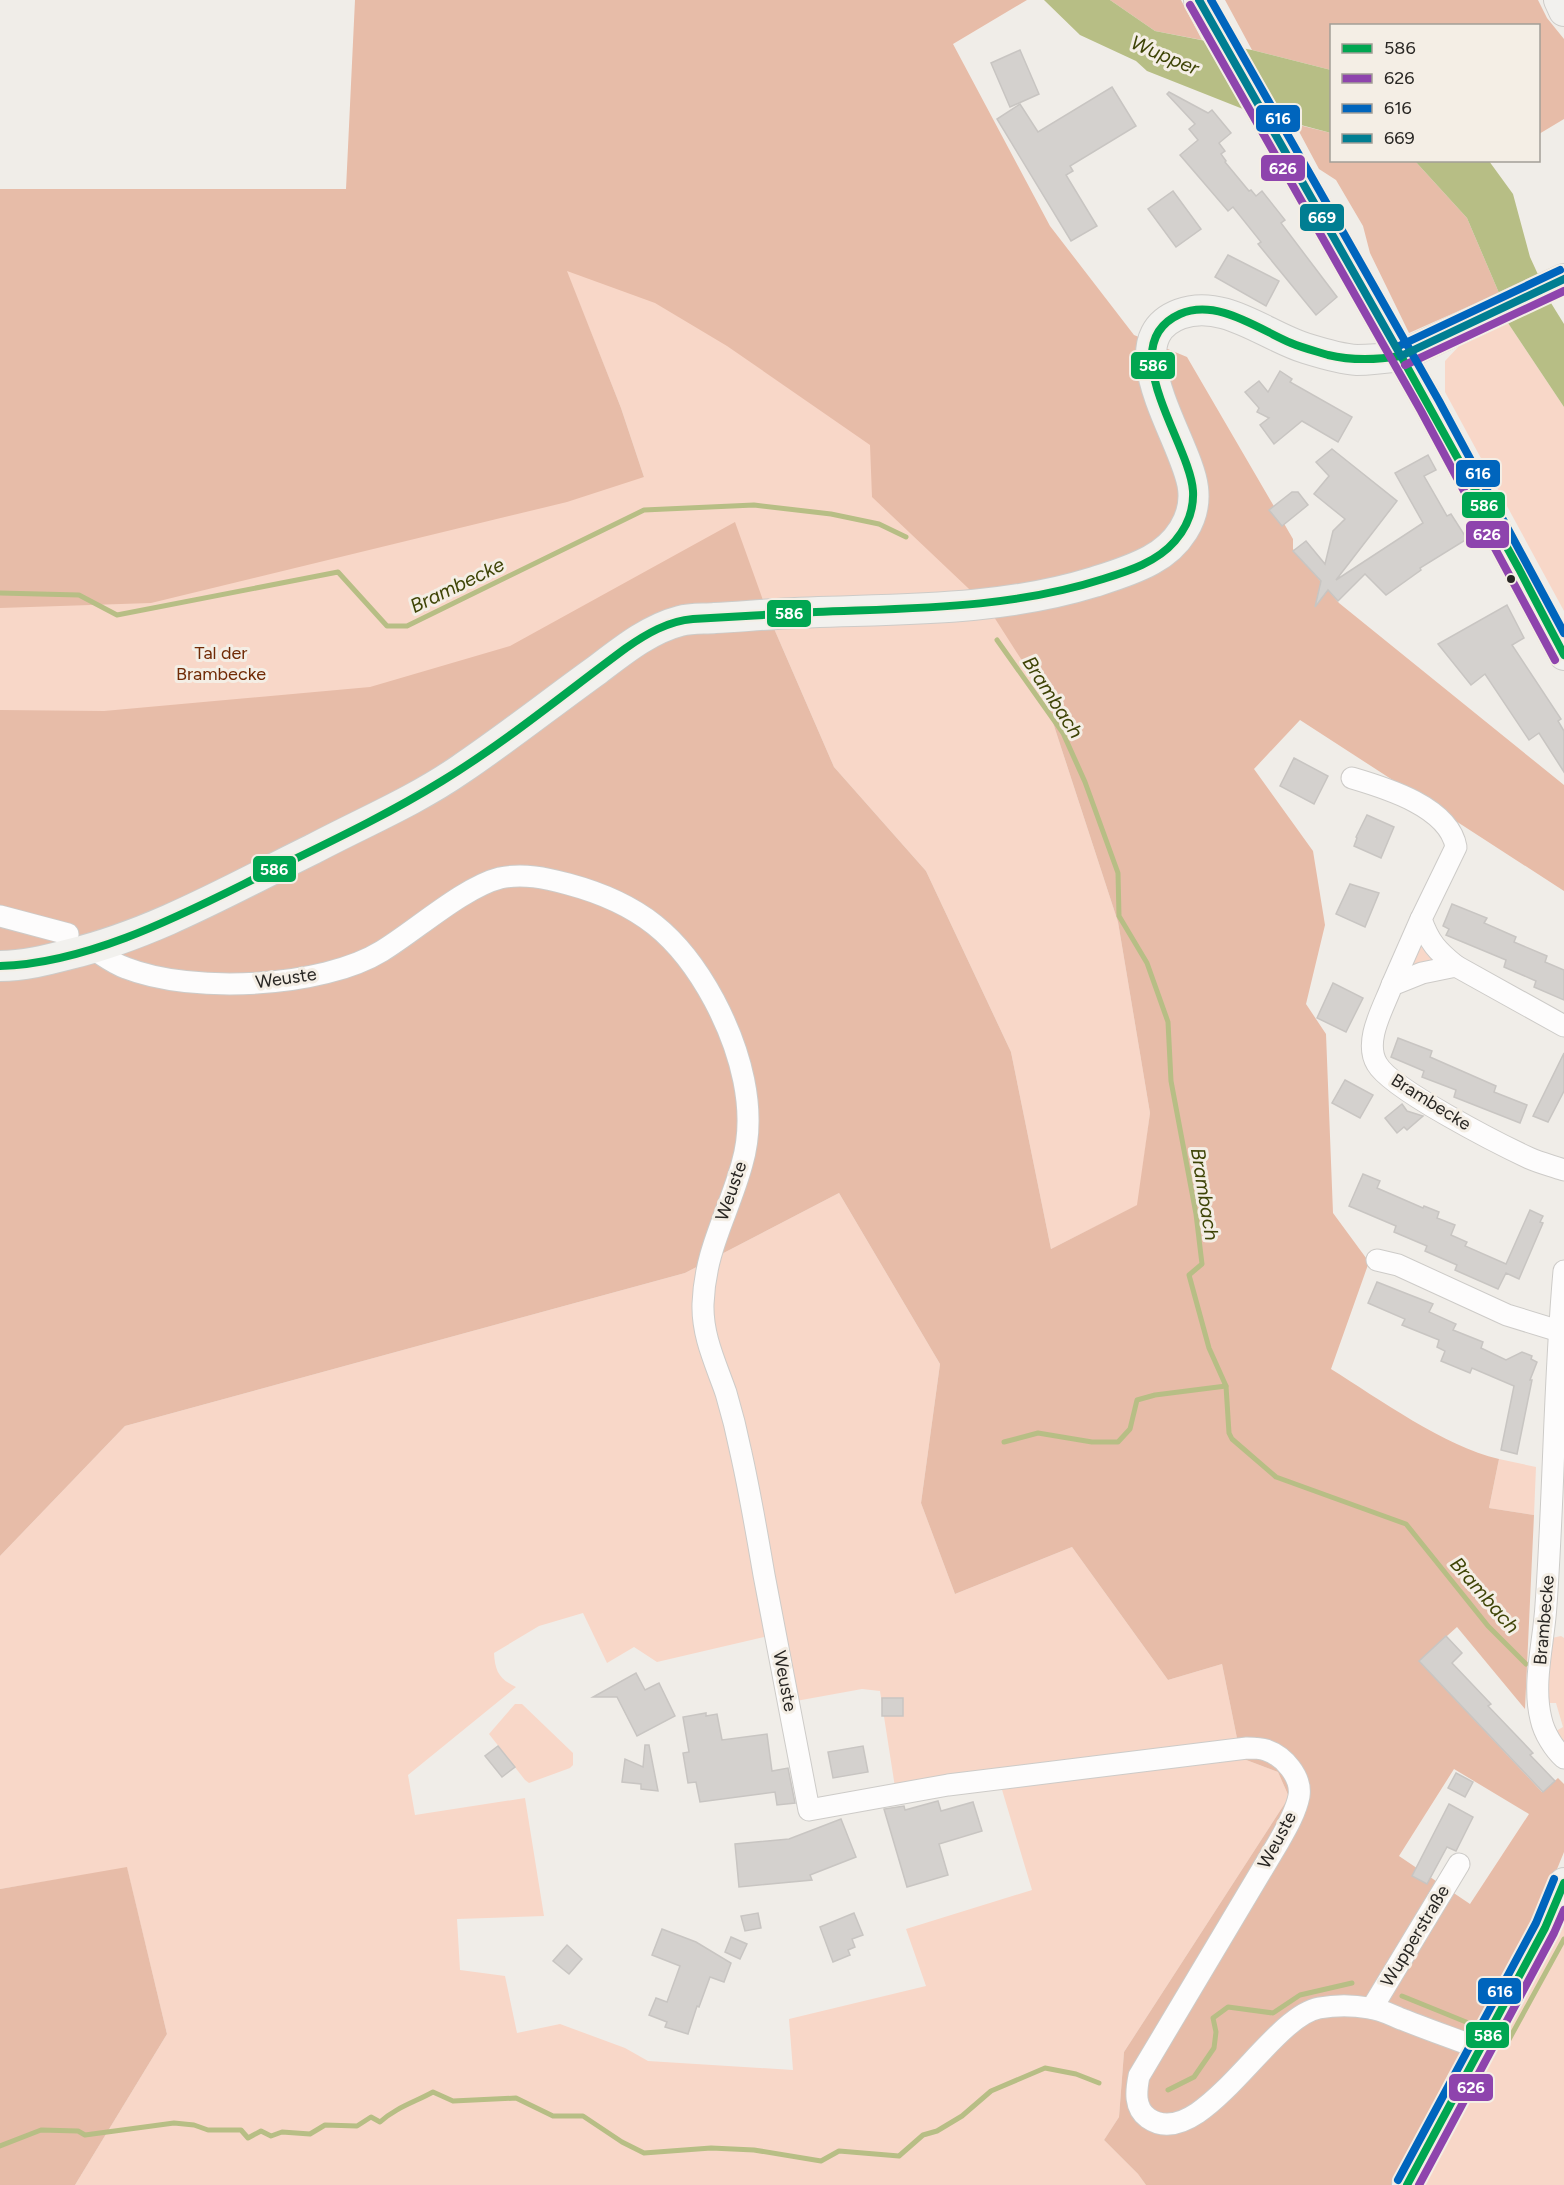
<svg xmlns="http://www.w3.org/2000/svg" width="1564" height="2185" font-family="Figtree,sans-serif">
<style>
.green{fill:#f8d7c8;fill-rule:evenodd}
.forest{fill:#e7bca8;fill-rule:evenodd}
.water{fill:#b7be85}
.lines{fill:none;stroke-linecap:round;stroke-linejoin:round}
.stream{stroke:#b7be85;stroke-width:5}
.building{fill:#d4d1ce;stroke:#c8c5c2;stroke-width:1.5}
.minor-casing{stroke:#cdcbc8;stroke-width:23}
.secondary-casing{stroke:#cdcbc8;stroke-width:32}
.minor{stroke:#fdfcfc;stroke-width:21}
.secondary{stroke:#f2f1ee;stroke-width:30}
.bus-1-casing{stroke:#f4eee5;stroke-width:12}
.bus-2-casing{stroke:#f4eee5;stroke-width:12}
.bus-3-casing{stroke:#f4eee5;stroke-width:12}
.bus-4-casing{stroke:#f4eee5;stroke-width:12}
.bus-1{stroke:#00a651;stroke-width:8}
.bus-2{stroke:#8e44ad;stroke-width:8}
.bus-3{stroke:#0065bd;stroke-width:8}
.bus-4{stroke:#007e92;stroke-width:8}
.bus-dot{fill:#282623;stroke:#f4eee5;stroke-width:2}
.labels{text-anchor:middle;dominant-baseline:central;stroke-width:6;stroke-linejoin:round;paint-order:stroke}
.park-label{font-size:18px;fill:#702b06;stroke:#f4eee5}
.street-label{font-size:18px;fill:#282623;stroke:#f4eee5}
.water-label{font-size:20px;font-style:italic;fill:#3e4406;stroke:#f4eee5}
.line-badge{stroke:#f4eee5;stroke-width:2}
.badge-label{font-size:16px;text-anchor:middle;font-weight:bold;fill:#fff}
</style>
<rect width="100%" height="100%" fill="#f0ede8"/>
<g class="green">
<path d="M566 270 751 331 894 453 1044 695 1118 922 1150 1113 1138 1205 1051 1249 1011 1052 926 871 834 767 769 617 624 641 0 927V545L644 477 621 408Z"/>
<path d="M1508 323 1564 407V611L1445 392V361L1460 345Z"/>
<path d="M1419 942 1436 960 1409 969Z"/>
<path d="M839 1193 940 1364 921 1503 955 1594 1072 1547 1168 1680 1222 1664 1241 1758 1278 1772 1289 1797 1124 2052 1119 2117 1104 2140 1138 2174 1146 2185H75L167 2034 127 1868 0 1889V1556L125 1426 685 1273ZM583 1613 607 1663 634 1647 657 1662 781 1633 796 1701 862 1689 880 1691 897 1800 1000 1783 1032 1890 906 1929 926 1986 789 2019 793 2070 648 2061 625 2048 560 2024 517 2033 505 1976 460 1970 457 1919 544 1916 525 1798 415 1815 408 1775 516 1687C499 1679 495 1671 494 1653L539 1626Z"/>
<path d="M1499 1459 1536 1467 1534 1515 1489 1508Z"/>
<path d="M1561 1636 1564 1638V1746L1556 1731 1563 1727 1556 1703H1546L1552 1638Z"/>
<path d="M515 1704H522L573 1753V1765L570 1768 529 1783 525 1780 489 1734Z"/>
<path d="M1564 1918V2185H1420Z"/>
</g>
<g class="forest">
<path d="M355 0H1027L953 44 1050 226 1134 335 1187 357 1293 539V549L1339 603 1564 785V891L1300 720 1254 769 1313 851 1325 925 1306 1004 1326 1034 1333 1213 1369 1262 1331 1369C1379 1399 1444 1446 1499 1459L1489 1508 1534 1515 1525 1709 1457 1627 1419 1661 1542 1792 1558 1778 1564 1784V1852L1535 1923 1394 2185H1146L1138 2174 1104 2140 1119 2117 1124 2052 1289 1797 1278 1772 1241 1758 1222 1664 1168 1680 1072 1547 955 1594 921 1503 940 1364 839 1193 685 1273 125 1426 0 1556V710L104 711 370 687 510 646 735 522 769 617 834 767 926 871 1011 1052 1051 1249 1137 1205 1150 1113 1118 922 1044 695 987 606 872 497 870 445 727 346 655 303 567 271 621 408 644 477 567 502 151 603 0 608V189H346ZM1454 1769 1529 1814 1470 1904 1399 1856Z"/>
<path d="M1110 0H1181L1202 40 1155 31Z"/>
<path d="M1225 0H1538L1547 18 1564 39V119L1539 134 1538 26H1332L1331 70 1252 50Z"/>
<path d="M1295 124 1331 133 1332 160 1415 161 1467 218 1499 293 1409 333 1370 253 1363 226 1336 180 1319 169Z"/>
<path d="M127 1867 167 2034 75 2185H0V1889Z"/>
</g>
<g class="water">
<path d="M1044 0H1110L1155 31 1252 50 1331 70V133L1248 111 1147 71 1136 61 1080 35Z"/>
<path d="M1415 161H1489L1513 194 1530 257 1551 303 1564 324V407L1508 323 1499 293 1467 218Z"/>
</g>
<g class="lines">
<g class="stream">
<path d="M0 593 79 595 117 615 338 572 387 626H407L644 510 754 505 831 514 879 524 906 537"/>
<path d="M997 640 1063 733 1085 782 1118 873 1119 916 1147 963 1168 1022 1171 1081 1196 1214 1202 1264 1189 1275 1209 1348 1226 1386 1229 1433 1232 1439 1276 1477 1406 1524 1488 1626 1526 1664"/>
<path d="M1004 1442 1038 1433 1092 1442H1118L1130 1429 1137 1400 1155 1395 1226 1386"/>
<path d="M1402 1996 1471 2024"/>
<path d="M1506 2045 1564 1939"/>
<path d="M1168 2090 1194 2077 1214 2048 1216 2032 1213 2018 1228 2007 1273 2013 1300 1995 1352 1983"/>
<path d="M0 2146 41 2130 78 2131 85 2135 174 2123 194 2125 208 2130H241L248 2138 261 2131 271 2136 282 2132 310 2134 325 2125 357 2126 371 2117 380 2122C395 2108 415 2102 433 2092L453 2101 516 2098 553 2116H583L622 2142 644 2153 711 2148 754 2150 821 2161 839 2151 899 2156 923 2135 937 2131 962 2116 991 2091 1045 2068 1076 2074 1099 2083"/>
</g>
</g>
<g class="building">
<path d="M1020 50 1039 94 1010 107 991 63Z"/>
<path d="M1112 87 1136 126 1070 166 1073 171 1066 175 1097 226 1071 241 997 119 1020 104 1038 132Z"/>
<path d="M1169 92 1208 113 1212 110 1231 133 1219 143 1225 151 1221 154 1226 161 1225 162 1249 191 1251 190 1256 196 1262 191 1285 220 1281 223 1337 297 1316 315 1258 244 1261 242 1233 207 1228 211 1180 155 1198 140 1189 129 1195 124 1167 94Z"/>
<path d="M1173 191 1201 229 1176 247 1148 209Z"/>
<path d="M1228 255 1279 281 1266 306 1215 277Z"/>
<path d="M1280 371 1292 379 1290 382 1352 417 1338 442 1302 421 1274 444 1260 425 1269 418 1257 412 1259 408 1245 392 1259 381 1268 392Z"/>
<path d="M1332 449 1397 501 1336 580 1423 523 1395 473 1428 455 1436 470 1424 476 1447 516 1451 514 1467 539 1420 568 1421 570 1386 595 1365 574 1338 601 1328 590 1315 607 1321 581 1293 551 1306 541 1325 564 1333 531 1345 519 1314 494 1329 476 1316 462Z"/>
<path d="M1292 492H1298L1308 505 1282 526 1269 510Z"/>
<path d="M1507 605 1524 638 1512 645 1561 719 1558 721 1564 731V772L1539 733 1529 740 1485 674 1471 685 1438 644Z"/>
<path d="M1294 758 1328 776 1314 804 1280 786Z"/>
<path d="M1367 815 1394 827 1381 858 1354 846 1357 838 1356 837Z"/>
<path d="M1350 884 1379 893 1365 927 1336 914Z"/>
<path d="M1452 904 1487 918 1484 923 1516 937 1514 942 1547 956 1545 962 1564 970V1000L1534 987 1536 981 1504 967 1506 960 1446 935 1449 929 1443 926Z"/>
<path d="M1333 983 1363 998 1346 1032 1317 1018Z"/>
<path d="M1398 1038 1432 1051 1430 1057 1496 1086 1494 1092 1527 1105 1520 1123 1454 1097 1456 1090 1422 1077 1424 1071 1391 1057Z"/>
<path d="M1564 1053V1091L1548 1122 1533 1116Z"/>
<path d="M1345 1080 1373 1095 1360 1118 1332 1103Z"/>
<path d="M1402 1104 1407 1111 1423 1116 1407 1130 1404 1127 1397 1133 1385 1118Z"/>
<path d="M1363 1174 1380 1181 1377 1188 1423 1208 1424 1206 1439 1212 1437 1218 1455 1225 1451 1235 1467 1242 1465 1246 1506 1264 1530 1210 1543 1216 1540 1222 1543 1223 1519 1279 1506 1273 1498 1289 1455 1270 1457 1265 1425 1251 1427 1246 1394 1232 1396 1226 1349 1206Z"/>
<path d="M1377 1282 1433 1304 1429 1312 1456 1324 1453 1330 1483 1342 1481 1348 1506 1360 1522 1352 1532 1356 1531 1359 1537 1362 1530 1380H1532L1517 1454 1501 1450 1514 1386 1472 1368 1470 1373 1441 1361 1445 1351 1437 1347 1439 1340 1402 1325 1405 1319 1368 1303Z"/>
<path d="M1446 1636 1462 1653 1452 1663 1491 1704 1488 1706 1533 1753 1530 1755 1555 1781 1543 1792 1419 1661Z"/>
<path d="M636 1673 645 1690 659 1683 675 1716 637 1736 617 1697H593Z"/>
<rect x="882" y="1698" width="21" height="18"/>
<path d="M706 1713V1716L717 1714 722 1740 767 1734 772 1771 788 1768 795 1803 777 1805 775 1792 700 1802 696 1782 688 1783 683 1753 689 1752 683 1717Z"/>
<path d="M645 1745H649L658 1791 641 1789V1784L622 1782 625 1759 643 1767Z"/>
<path d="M498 1746 515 1767 502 1777 485 1756Z"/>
<path d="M863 1746 868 1772 833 1778 828 1752Z"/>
<path d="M1456 1773 1473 1782 1465 1797 1448 1788Z"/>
<path d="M938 1801 941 1811 973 1802 982 1831 939 1844 948 1875 907 1887 884 1809 904 1806 905 1810Z"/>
<path d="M1449 1804 1473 1817 1456 1851 1447 1847 1427 1884 1412 1876Z"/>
<path d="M841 1819 856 1857 810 1875 812 1880 739 1887 735 1844 789 1839Z"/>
<path d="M758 1913 761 1928 745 1931 741 1916Z"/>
<path d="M854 1913 863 1935 852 1939 855 1947 848 1950 850 1955 833 1962 820 1927Z"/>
<path d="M662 1929 696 1942 731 1963 724 1982 710 1977 699 2007 697 2006 688 2034 665 2027 667 2022 649 2015 656 1998 667 2002 680 1966 652 1955Z"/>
<path d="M731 1937 747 1944 740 1959 725 1952Z"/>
<path d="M567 1945 582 1959 569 1974 553 1961Z"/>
</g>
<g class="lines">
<g class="minor-casing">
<g id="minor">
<path d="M1352 778C1386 788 1449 807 1456 847L1421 919C1429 942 1437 951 1456 966"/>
<path d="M0 916 68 934"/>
<path d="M93 949C104 956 114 964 126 968 192 994 322 988 382 951 415 931 464 887 500 878 523 873 546 878 568 884 639 903 679 935 714 1000 740 1049 758 1110 742 1164 728 1215 705 1249 703 1304 702 1336 716 1364 726 1393 732 1413 737 1433 741 1453 750 1493 757 1534 764 1575 779 1653 794 1731 809 1810L948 1785 1247 1748C1253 1748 1260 1748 1266 1750 1284 1756 1302 1777 1299 1796 1296 1812 1286 1829 1278 1843L1139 2076C1136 2091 1134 2108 1148 2118 1200 2155 1269 2017 1319 2008 1335 2005 1353 2005 1369 2008 1381 2009 1393 2016 1404 2020 1429 2030 1455 2039 1481 2049"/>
<path d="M1392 985 1421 919"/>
<path d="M1564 1026 1456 966 1422 973 1392 985C1384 1007 1363 1041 1377 1064 1391 1089 1499 1144 1529 1158 1540 1163 1553 1166 1564 1170"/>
<path d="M1377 1260 1398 1265 1507 1315 1559 1331"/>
<path d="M1564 1271C1554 1382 1554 1494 1546 1605 1544 1642 1532 1683 1541 1719 1544 1733 1554 1749 1564 1758"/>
<path d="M1372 2008 1459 1864"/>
</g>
</g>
<g class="secondary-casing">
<g id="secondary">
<path d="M1199 0 1430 406 1564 655"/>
<path d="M1559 0 1564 11"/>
<path d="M0 966C24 966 47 960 70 954 156 933 233 888 313 849 362 823 415 801 461 769 507 738 551 703 597 670 622 651 649 629 680 621 691 618 704 619 715 618 736 617 757 615 777 614 883 608 991 614 1094 582 1113 576 1133 570 1151 560 1177 546 1197 519 1193 488 1188 442 1110 340 1180 314 1223 298 1266 336 1305 348 1321 353 1340 359 1357 360 1372 360 1387 358 1401 356L1564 279"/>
<path d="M1407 2185 1545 1928 1564 1883"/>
</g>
</g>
<use href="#minor" class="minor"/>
<use href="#secondary" class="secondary"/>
<g class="bus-1-casing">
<g id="bus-1">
<path d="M1401 356 1519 569 1564 655"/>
<path d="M0 966C82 964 172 920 244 884 310 851 379 820 442 781 506 742 565 693 626 648 646 634 668 621 693 619 734 617 775 614 816 612 912 608 1009 609 1103 579 1129 571 1157 562 1175 541 1187 527 1194 510 1193 491 1190 443 1111 345 1180 314 1217 298 1258 329 1291 343 1303 348 1315 351 1328 355 1353 361 1376 360 1401 356"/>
<path d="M1407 2185 1545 1928 1564 1883"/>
</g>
</g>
<g class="bus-2-casing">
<g id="bus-2">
<path d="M1190 5 1421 411 1555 660"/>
<path d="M1405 365 1564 291"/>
<path d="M1419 2185 1554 1933 1564 1910"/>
</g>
</g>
<g class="bus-3-casing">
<g id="bus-3">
<path d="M1211 0 1439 401 1564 633"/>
<path d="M1397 347 1560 270"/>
<path d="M1398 2180 1536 1923 1554 1879"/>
</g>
</g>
<g class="bus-4-casing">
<g id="bus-4">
<path d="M1199 0 1401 356"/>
<path d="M1401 356 1564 279"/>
</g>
</g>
<use href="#bus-1" class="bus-1"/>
<use href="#bus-2" class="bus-2"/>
<use href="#bus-3" class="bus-3"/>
<use href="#bus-4" class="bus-4"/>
</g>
<circle class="bus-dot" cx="1511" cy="579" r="5"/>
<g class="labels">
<g class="park-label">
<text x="221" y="653">Tal der<tspan x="221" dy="21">Brambecke</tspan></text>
</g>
<g class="street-label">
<text transform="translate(286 978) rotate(-8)">Weuste</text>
<text transform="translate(1431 1102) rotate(32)">Brambecke</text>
<text transform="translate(731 1191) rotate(-71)">Weuste</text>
<text transform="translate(1544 1620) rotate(-85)">Brambecke</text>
<text transform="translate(785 1681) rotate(79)">Weuste</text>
<text transform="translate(1277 1840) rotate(-62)">Weuste</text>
<text transform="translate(1415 1936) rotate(-59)">Wupperstraße</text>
</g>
<g class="water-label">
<text transform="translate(1165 55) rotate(23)">Wupper</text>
<text transform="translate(457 585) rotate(-26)">Brambecke</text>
<text transform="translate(1053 697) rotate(57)">Brambach</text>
<text transform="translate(1205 1194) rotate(81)">Brambach</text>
<text transform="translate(1485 1595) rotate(49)">Brambach</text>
</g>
</g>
<g class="line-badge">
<rect x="1255" y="104" width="46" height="29" rx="6" fill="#0065bd"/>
<rect x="1260" y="154" width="46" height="28" rx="6" fill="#8e44ad"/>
<rect x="1299" y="203" width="46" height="29" rx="6" fill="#007e92"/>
<rect x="1130" y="351" width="46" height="29" rx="6" fill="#00a651"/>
<rect x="1455" y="459" width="46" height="29" rx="6" fill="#0065bd"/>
<rect x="1461" y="491" width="45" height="28" rx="6" fill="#00a651"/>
<rect x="1465" y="520" width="45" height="29" rx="6" fill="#8e44ad"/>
<rect x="766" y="599" width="46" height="29" rx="6" fill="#00a651"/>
<rect x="252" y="855" width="45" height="28" rx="6" fill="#00a651"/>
<rect x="1477" y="1977" width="45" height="28" rx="6" fill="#0065bd"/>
<rect x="1465" y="2021" width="45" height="28" rx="6" fill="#00a651"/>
<rect x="1448" y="2073" width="46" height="29" rx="6" fill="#8e44ad"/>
</g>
<g class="badge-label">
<text x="1278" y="124">616</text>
<text x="1283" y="174">626</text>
<text x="1322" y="223">669</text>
<text x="1153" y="371">586</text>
<text x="1478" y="479">616</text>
<text x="1484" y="511">586</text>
<text x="1487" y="540">626</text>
<text x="789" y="619">586</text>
<text x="274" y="875">586</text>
<text x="1500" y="1997">616</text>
<text x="1488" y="2041">586</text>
<text x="1471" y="2093">626</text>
</g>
<rect x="1330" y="24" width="210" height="138" fill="#f4eee5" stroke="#a29e97" stroke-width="1.5"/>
<rect x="1342" y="44" width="30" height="9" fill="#00a651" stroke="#a29e97" stroke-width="1.5"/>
<text x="1384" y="54" font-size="18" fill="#282623">586</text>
<rect x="1342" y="74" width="30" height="9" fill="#8e44ad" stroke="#a29e97" stroke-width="1.5"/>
<text x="1384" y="84" font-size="18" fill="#282623">626</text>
<rect x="1342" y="104" width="30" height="9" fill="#0065bd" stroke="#a29e97" stroke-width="1.5"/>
<text x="1384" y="114" font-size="18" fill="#282623">616</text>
<rect x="1342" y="134" width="30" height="9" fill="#007e92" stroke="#a29e97" stroke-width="1.5"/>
<text x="1384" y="144" font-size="18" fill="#282623">669</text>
</svg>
